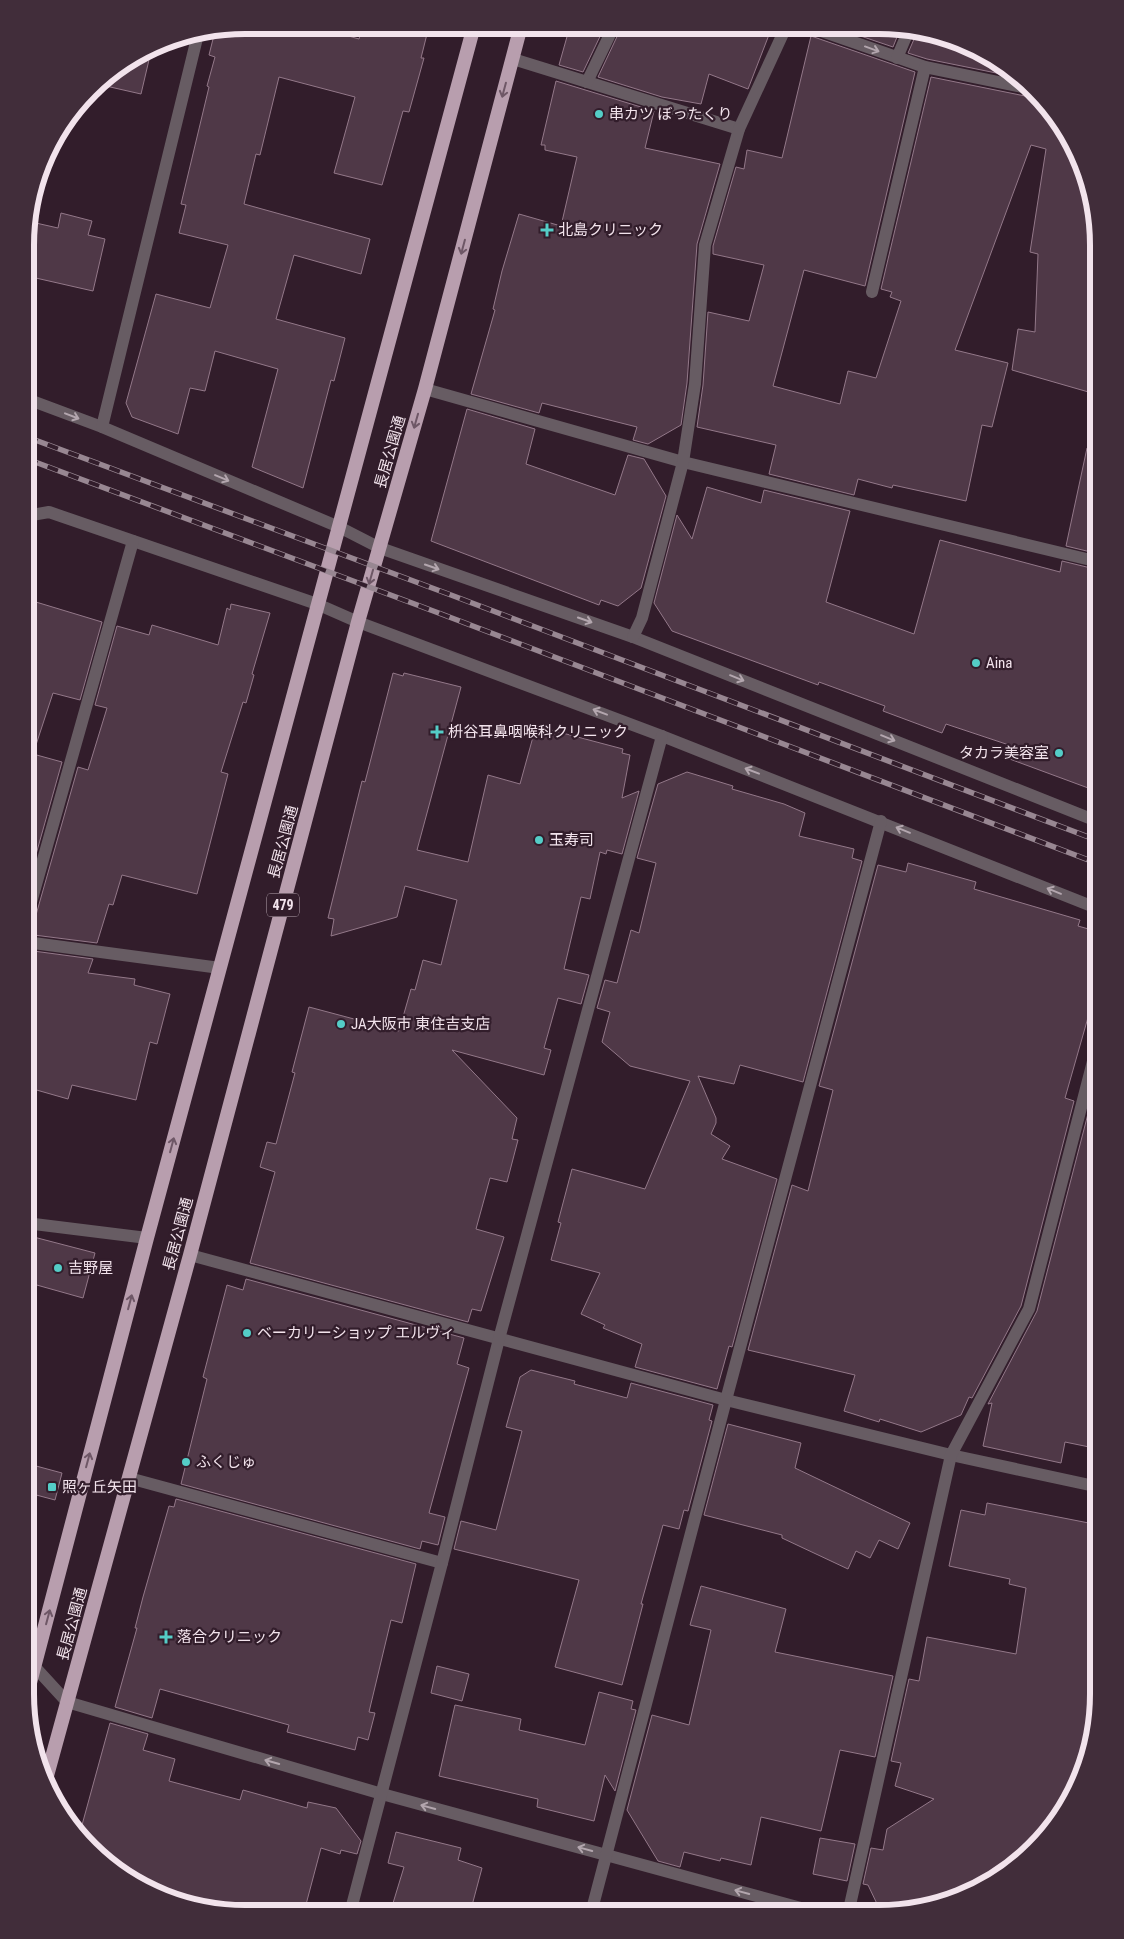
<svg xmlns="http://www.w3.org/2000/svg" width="1124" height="1939" font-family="'Roboto Condensed','Noto Sans JP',sans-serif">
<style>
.building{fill:#4f3847;stroke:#937889}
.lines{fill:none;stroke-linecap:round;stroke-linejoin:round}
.minor{stroke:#675c63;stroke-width:12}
.tertiary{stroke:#675c63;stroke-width:12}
.trunk{stroke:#b89eae;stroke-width:14}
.rail-casing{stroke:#988792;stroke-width:5.5}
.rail{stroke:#321d2b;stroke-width:4;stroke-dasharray:11;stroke-linecap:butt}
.oneway{stroke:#b3a6ae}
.oneway2{stroke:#6e5766}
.poi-dot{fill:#54cdc7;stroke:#321d2b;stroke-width:2}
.labels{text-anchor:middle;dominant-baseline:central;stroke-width:4.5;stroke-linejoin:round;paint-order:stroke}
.shield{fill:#321d2b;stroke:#b8a8b2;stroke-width:1}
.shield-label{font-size:14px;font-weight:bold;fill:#f2e3ec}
.poi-label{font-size:15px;fill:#f2e3ec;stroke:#321d2b;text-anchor:start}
.street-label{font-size:15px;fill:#f2e3ec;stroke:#321d2b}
.rim{fill:none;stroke:#f2e3ec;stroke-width:6}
</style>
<rect width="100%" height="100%" fill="#321d2b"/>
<g class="building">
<path d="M245 25H301L330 34 331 31 359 39 363 25 429 26 421 58H424L409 112 403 111 382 185 334 173 355 97 279 77 260 155 256 154 244 204 370 239 361 274 294 255 276 319 345 338 334 381 331 380 303 488 252 467 278 369 215 351 205 391 190 388 178 434 132 417 126 403 156 294 210 308 228 245 179 233 186 205 181 204 209 87 207 86 215 57 209 55 215 31Z"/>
<path d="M570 26H605L583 72 559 65Z"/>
<path d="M622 26H739L772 27 748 89 709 74 701 104 662 97 598 77Z"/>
<path d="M834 27H901L893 47Z"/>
<path d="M918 30 963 42 1013 71 1021 78 927 59 908 53Z"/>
<path d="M811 36 915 72 865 286 804 270 773 386 840 404 848 371 876 378 901 301 890 297 892 292 881 289 931 77 1030 97 1037 95 1054 111 1082 161 1099 245V369L1092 393 1012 370 1018 329 1035 332 1038 254 1030 252 1046 149 1031 145 955 350 1008 363 992 427 982 425 966 501 893 485 892 488 858 479 854 495 769 474 776 445 697 427 703 385 708 312 749 321 764 265 713 254V246L736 167 744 169 747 150 782 158Z"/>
<path d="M152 47 141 94 97 84 100 80Z"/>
<path d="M556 81 654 111 645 148 720 164 697 244 687 383 681 425 648 444 633 440 637 427 542 403 539 413 471 394 495 310 493 309 502 271 519 214 561 226 577 157 545 150V145H541Z"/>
<path d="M61 213 92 221 88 235 105 239 93 291 27 276V221L58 228Z"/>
<path d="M467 409 535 429 526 464 615 495 628 455 644 459 666 496 641 588 618 606 601 600 599 605 431 541Z"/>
<path d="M1087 448 1099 450V554L1066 546Z"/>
<path d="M707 487 761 503 764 490 850 511 826 602 914 634 940 540 1060 572 1062 561 1099 570V792L1007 758 1012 746 946 724 942 733 883 711 885 706 819 682 818 685 672 631 654 603 677 515 692 539Z"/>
<path d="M26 599 102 622 80 700 53 693 33 754 62 762 26 890Z"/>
<path d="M231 604 270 613 252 674 254 675 246 703 243 702 221 772 228 774 197 894 122 875 113 905 109 904 97 943 26 934V928L31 926 34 922 78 767 88 770 107 708 95 705 117 626 149 635 152 625 218 645 227 608 230 610Z"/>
<path d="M393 673 403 676 404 673 461 687 417 850 468 862 488 775 520 784 536 726 623 749 622 753 630 755 622 798 639 791 622 854 607 850 606 854 600 852 590 899 581 897 564 969 589 975 581 1004 558 998 544 1048 551 1050 544 1075 452 1050 517 1118 512 1139 518 1140 507 1182 490 1178 476 1229 504 1237 481 1311 472 1309 468 1322 250 1263 275 1172 260 1167 267 1142 276 1144 295 1073 292 1072 309 1007 399 1031 411 989 415 990 423 960 441 965 457 900 405 886 397 917 331 936 334 919 328 918 362 781 365 782Z"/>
<path d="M687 772 733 786 732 789 784 804 805 813 799 836 854 849 852 858 862 861 803 1082 740 1065 734 1084 698 1076 716 1118V1123L711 1134 730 1146 722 1159 777 1179 732 1347 729 1346 717 1389 635 1367 642 1344 603 1328 605 1325 581 1314 600 1273 551 1260 561 1223 558 1222 572 1169 645 1189 690 1081 630 1066 602 1042 610 1012 597 1008 605 980 617 983 631 930 639 933 656 863 637 858 658 784Z"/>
<path d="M908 863 976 882 974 889 1080 920 1078 926 1099 932V979L1065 1098 1074 1101 1021 1306 972 1398 969 1397 961 1415 921 1432 880 1419 879 1422 844 1411 855 1375 748 1350 792 1185 808 1191 833 1090 819 1086 878 865 906 872Z"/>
<path d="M26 950 93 959 88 973 135 979 134 985 170 994 157 1044 150 1042 136 1100 72 1085 68 1099 26 1087Z"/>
<path d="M1090 1106 1099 1109V1449L1065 1442 1061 1463 983 1446 992 1403 988 1404 1037 1311Z"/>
<path d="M26 1235 95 1253 83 1298 26 1282Z"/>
<path d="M246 1279 464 1338 457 1364 469 1368 429 1513 445 1517 438 1545 422 1541 420 1549 181 1484 207 1379 203 1377 227 1285 243 1290Z"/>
<path d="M531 1370 575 1381 574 1384 627 1398 631 1383 713 1405 709 1420 712 1421 688 1511 684 1510 679 1529 663 1525 641 1604H643L622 1685 555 1667 579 1580 454 1549 461 1521 496 1530 522 1431 506 1427 520 1377Z"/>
<path d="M728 1424 801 1443 795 1468 910 1523 898 1549 879 1540 870 1558 856 1551 848 1569 782 1538V1535L704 1515Z"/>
<path d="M25 1463 62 1473 55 1500 25 1492Z"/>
<path d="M176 1499 416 1564 402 1623 391 1620 369 1712 375 1713 368 1740 358 1737 355 1750 287 1732 289 1725 160 1689 152 1718 115 1707 137 1628H135L143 1597 169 1506 174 1507Z"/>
<path d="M987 1503 1099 1525 1098 1709 1087 1765 1054 1828 1013 1869 963 1897 890 1912 879 1908 868 1885 863 1884 871 1848 883 1850 887 1829 934 1799 895 1786 901 1763 891 1761 909 1679 919 1681 927 1637 1016 1654 1026 1588 1009 1584 1010 1579 949 1566 961 1510 985 1515Z"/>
<path d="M701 1586 786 1609 775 1652 893 1676 875 1757 840 1750 821 1831 761 1817 751 1865 721 1858 720 1861 684 1852 680 1867 658 1861 627 1810 652 1715 689 1725 711 1630 690 1625Z"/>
<path d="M437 1666 469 1674 462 1701 431 1693Z"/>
<path d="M599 1692 633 1701 631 1709 636 1710 615 1791 605 1775 594 1821 537 1807 538 1799 439 1776 455 1705 521 1719 519 1730 585 1745Z"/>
<path d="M110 1723 148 1734 143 1750 175 1759 169 1781 240 1800 243 1790 307 1808 308 1802 336 1808 361 1841 357 1854 341 1850 340 1854 321 1848 304 1912H217L161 1897 111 1869 79 1836Z"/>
<path d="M396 1832 461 1848 458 1860 482 1868 470 1913H390L404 1867 388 1863Z"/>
<path d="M820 1838 855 1844 847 1881 813 1874Z"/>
</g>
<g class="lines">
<g class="minor">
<path d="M810 27 925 67 1032 89"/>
<path d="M897 58 910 27"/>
<path d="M513 59 739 129"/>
<path d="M587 82 614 26"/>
<path d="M872 292 925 67"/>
<path d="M425 389 683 462 1099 562"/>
<path d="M27 399 102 427 339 527 380 548 633 637 1099 822"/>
<path d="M102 427 198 34"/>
<path d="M26 516 49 512 317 604 358 622 662 736 1099 909"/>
<path d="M633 637 642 618 683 462 695 384 705 245 739 129 786 27"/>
<path d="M26 920 133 541"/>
<path d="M26 942 220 968"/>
<path d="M26 1223 147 1238"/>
<path d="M190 1255 726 1400 951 1455 1099 1487"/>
<path d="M129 1478 442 1563"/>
<path d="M67 1702 382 1794 823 1914"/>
<path d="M350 1913 442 1563 499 1339 662 736"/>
<path d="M591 1913 726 1400 881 821"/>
<path d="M848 1914 951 1455 1029 1309 1099 1038"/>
</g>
<path class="tertiary" d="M25 1664 34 1666 67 1702"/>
<g class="trunk">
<path d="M26 1698 147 1238 474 26"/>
<path d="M45 1783 190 1255 358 622 425 389 521 26"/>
</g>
<g class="rail-casing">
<g id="rail">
<path d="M27 437 451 595 1099 841"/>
<path d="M27 459 444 615 1099 864"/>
</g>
</g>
<use href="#rail" class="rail"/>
</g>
<defs><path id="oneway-shaft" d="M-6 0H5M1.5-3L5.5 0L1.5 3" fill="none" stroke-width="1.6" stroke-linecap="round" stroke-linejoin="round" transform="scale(1.25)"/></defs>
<g class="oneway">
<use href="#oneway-shaft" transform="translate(872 49) rotate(20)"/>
<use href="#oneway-shaft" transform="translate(72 416) rotate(21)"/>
<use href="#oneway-shaft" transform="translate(222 478) rotate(23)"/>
<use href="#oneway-shaft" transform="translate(432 567) rotate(19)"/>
<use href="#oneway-shaft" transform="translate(585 620) rotate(19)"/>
<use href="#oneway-shaft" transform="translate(737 678) rotate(22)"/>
<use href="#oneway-shaft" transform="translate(600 712) rotate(-159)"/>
<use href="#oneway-shaft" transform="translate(888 738) rotate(22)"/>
<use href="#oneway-shaft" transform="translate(752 771) rotate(-159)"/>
<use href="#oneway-shaft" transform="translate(903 830) rotate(-158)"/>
<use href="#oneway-shaft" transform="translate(1054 891) rotate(-158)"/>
<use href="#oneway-shaft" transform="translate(272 1762) rotate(-164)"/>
<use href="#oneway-shaft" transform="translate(428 1807) rotate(-165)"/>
<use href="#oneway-shaft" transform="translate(585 1849) rotate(-165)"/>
<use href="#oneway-shaft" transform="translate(742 1892) rotate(-165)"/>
</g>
<g class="oneway2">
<use href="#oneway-shaft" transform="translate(504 90) rotate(105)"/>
<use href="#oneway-shaft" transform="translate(463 247) rotate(105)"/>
<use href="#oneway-shaft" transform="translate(416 421) rotate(106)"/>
<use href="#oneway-shaft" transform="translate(371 577) rotate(106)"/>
<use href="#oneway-shaft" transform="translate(172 1145) rotate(-75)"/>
<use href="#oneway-shaft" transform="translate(130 1302) rotate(-75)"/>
<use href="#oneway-shaft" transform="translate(88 1460) rotate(-75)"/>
<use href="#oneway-shaft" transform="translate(48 1617) rotate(-75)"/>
</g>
<g class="poi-dot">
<circle cx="599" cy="114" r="5"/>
<path d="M544.5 222.5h5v5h5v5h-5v5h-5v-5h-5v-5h5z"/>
<circle cx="976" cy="663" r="5"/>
<path d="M434.5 724.5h5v5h5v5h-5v5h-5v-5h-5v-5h5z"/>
<circle cx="1059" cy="753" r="5"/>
<circle cx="539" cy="840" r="5"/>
<circle cx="341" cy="1024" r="5"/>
<circle cx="58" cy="1268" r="5"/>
<circle cx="247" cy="1333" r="5"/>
<circle cx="186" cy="1462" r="5"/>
<rect x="47" y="1482" width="10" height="10" rx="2.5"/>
<path d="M163.5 1629.5h5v5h5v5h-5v5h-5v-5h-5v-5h5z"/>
</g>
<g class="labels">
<rect class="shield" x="267" y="893.5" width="32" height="23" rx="4"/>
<g class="shield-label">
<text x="283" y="905">479</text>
</g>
<g class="poi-label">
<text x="609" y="114">串カツ ぼったくり</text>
<text x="558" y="230">北島クリニック</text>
<text x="986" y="663">Aina</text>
<text x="448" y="732">枡谷耳鼻咽喉科クリニック</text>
<text x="1049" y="753" text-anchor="end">タカラ美容室</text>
<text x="549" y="840">玉寿司</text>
<text x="351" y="1024">JA大阪市 東住吉支店</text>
<text x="68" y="1268">吉野屋</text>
<text x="257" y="1333">ベーカリーショップ エルヴィ</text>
<text x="196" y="1462">ふくじゅ</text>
<text x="62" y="1487">照ヶ丘矢田</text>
<text x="177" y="1637">落合クリニック</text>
</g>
<g class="street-label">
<text transform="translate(390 452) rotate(-74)">長居公園通</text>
<text transform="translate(283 842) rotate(-75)">長居公園通</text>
<text transform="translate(178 1234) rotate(-75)">長居公園通</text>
<text transform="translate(72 1624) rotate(-75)">長居公園通</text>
</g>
</g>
<path d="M0 0H1124V1939H0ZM245 34H879A211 211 0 0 1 1090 245V1694A211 211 0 0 1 879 1905H245A211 211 0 0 1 34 1694V245A211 211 0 0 1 245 34Z" fill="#412d3a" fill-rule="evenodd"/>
<path class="rim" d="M245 34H879A211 211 0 0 1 1090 245V1694A211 211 0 0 1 879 1905H245A211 211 0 0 1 34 1694V245A211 211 0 0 1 245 34Z"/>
</svg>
